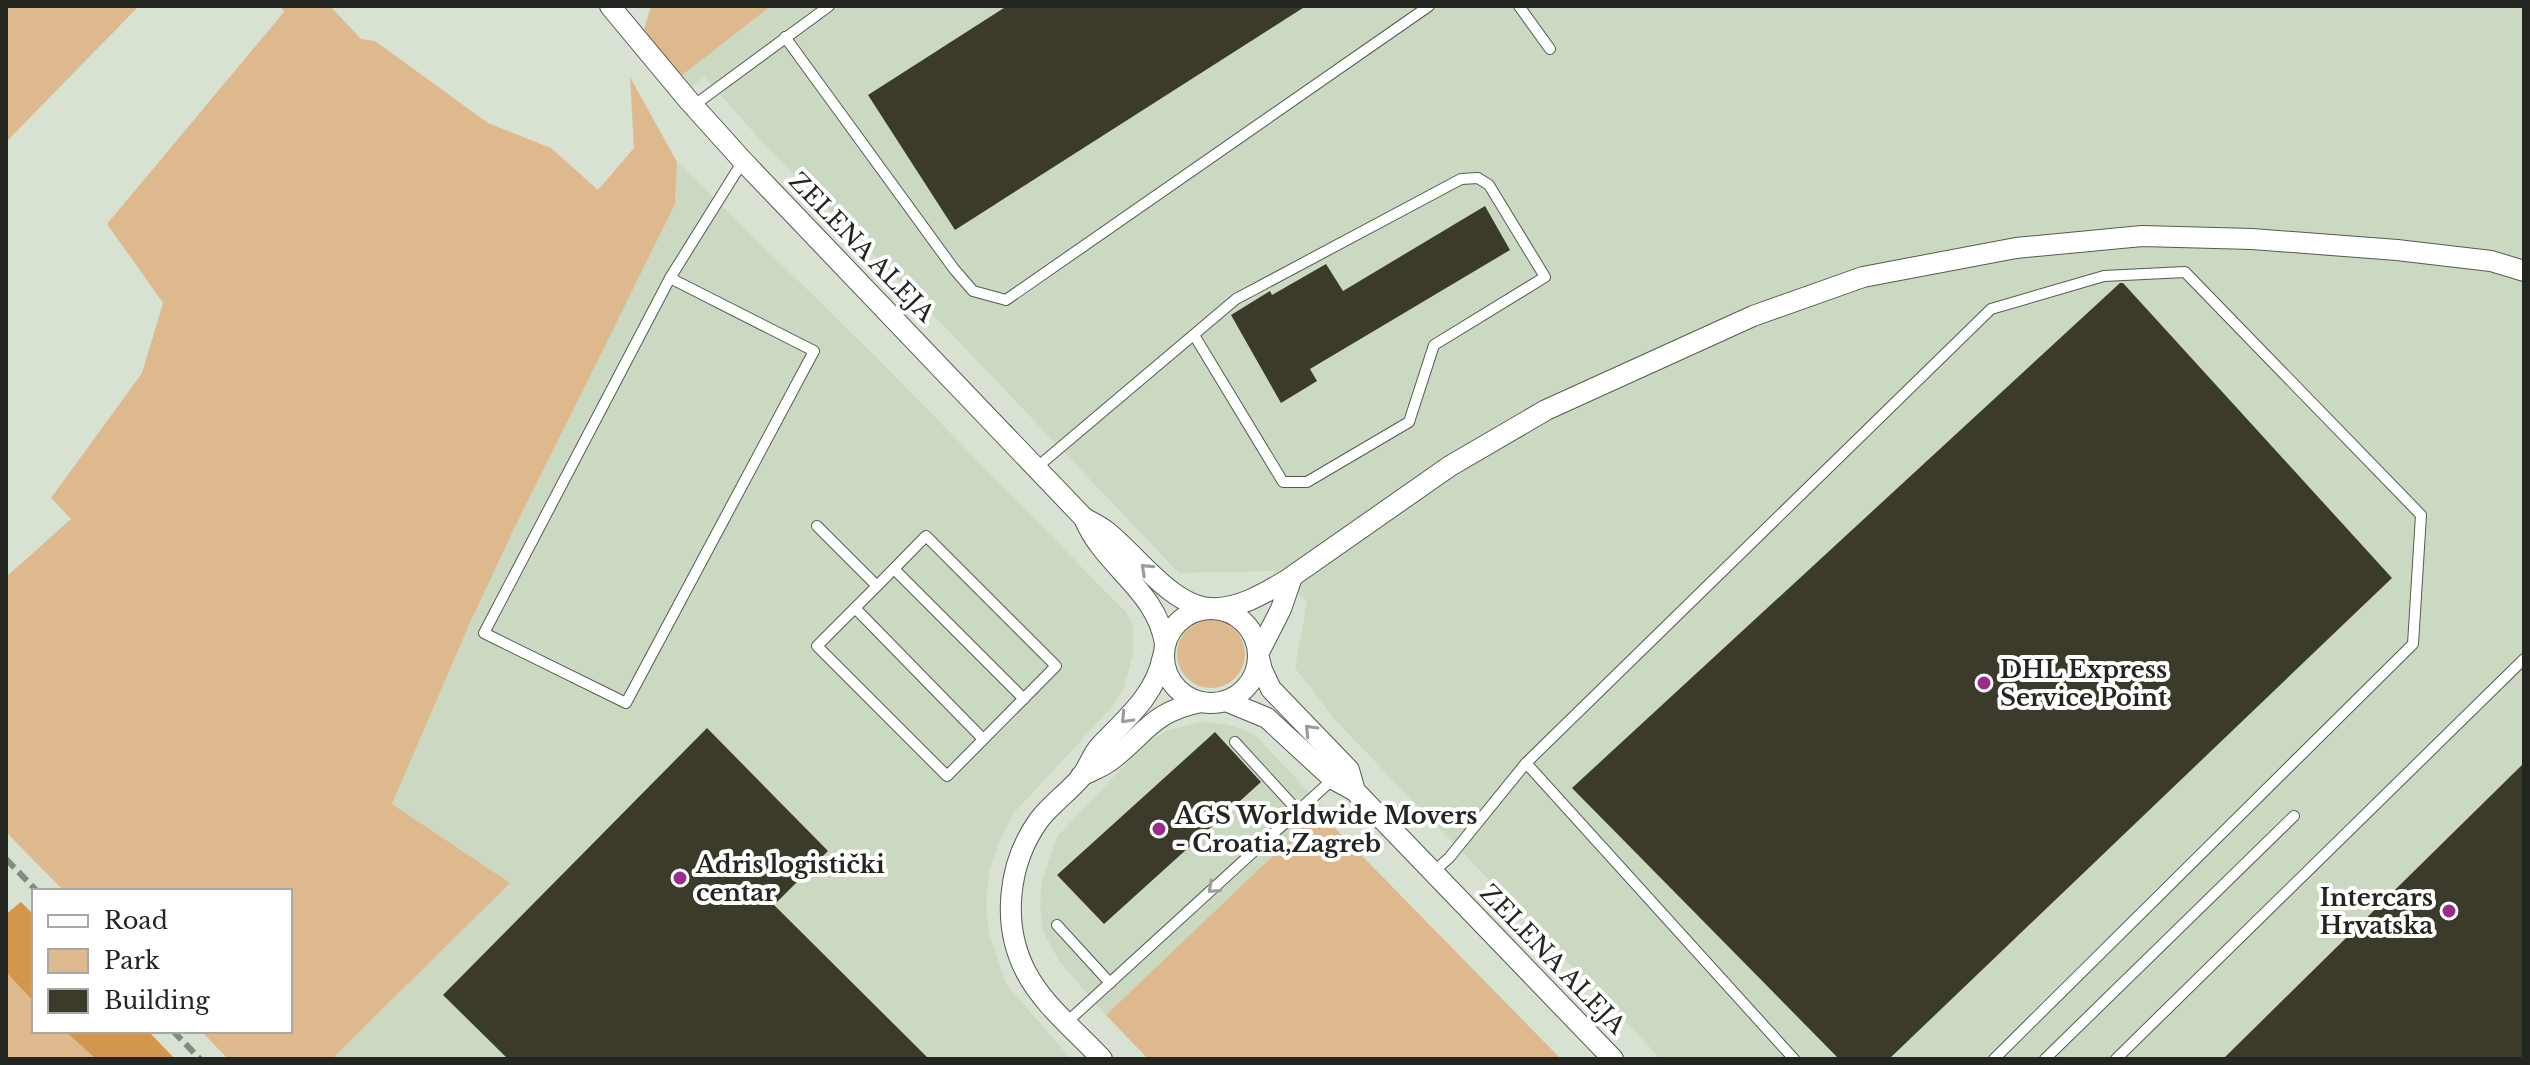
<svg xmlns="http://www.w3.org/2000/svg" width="2530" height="1065" font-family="'Libre Baskerville',serif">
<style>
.built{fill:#cbd9c2}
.green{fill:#dfb98e}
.forest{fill:#d3964c}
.building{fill:#3c3a2b}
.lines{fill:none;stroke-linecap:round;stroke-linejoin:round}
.service-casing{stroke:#545c4e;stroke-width:12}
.minor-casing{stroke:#545c4e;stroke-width:22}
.service{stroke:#fff;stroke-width:10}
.minor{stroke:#fff;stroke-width:20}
.rail{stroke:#838a7f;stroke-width:6;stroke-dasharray:12 6;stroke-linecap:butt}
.oneway{stroke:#9c9d9b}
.poi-dot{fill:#9a2c8b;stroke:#fff;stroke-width:3}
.labels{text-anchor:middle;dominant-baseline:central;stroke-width:8;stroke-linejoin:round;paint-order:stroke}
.street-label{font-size:24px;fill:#232620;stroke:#fff}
.poi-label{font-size:24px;font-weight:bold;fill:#232620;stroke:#fff;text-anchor:start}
</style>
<rect width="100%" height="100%" fill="#d8e2d2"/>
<g class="built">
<path d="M771 6H2524V1059H1661L1337 722 1295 668 1307 602 1275 571 1179 573 942 324 762 142 704 76 690 88 681 76Z"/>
<path d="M677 162 875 356 1110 596 1125 611 1133 625V654L1124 688 1112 707 1013 814 998 845 989 873 986 902 989 933 1006 984 1071 1059H332L509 884 392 804 469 625 512 533 675 206Z"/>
<path d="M1201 722 1226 724 1254 734 1324 808 1106 1015 1059 961 1043 931 1040 905 1042 881 1057 837 1140 749 1165 731Z"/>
</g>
<g class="green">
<path d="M6 6H139L8 140 6 138Z"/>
<path d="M281 6H330L361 39 375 41 488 123 551 148 598 190 634 148 630 77 677 162 675 205 512 533 469 625 392 804 510 883 332 1059H228L201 1031H290V891H64L6 832V577L71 519 51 498 142 373 163 303 107 224 284 12Z"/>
<path d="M651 6H771L681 76 644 30Z"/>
<circle cx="1211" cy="654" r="34"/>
<path d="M1319 812 1561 1059H1148L1106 1015Z"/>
<path d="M6 972 34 1002V1031H65L96 1059H6Z"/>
</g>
<g class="forest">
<path d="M21 902 34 915V1002L6 972V914Z"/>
<path d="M65 1031H148L175 1059H96Z"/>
</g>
<g class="building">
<path d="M1007 6H1306L955 230 868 95Z"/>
<path d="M1485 206 1510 250 1310 369 1317 381 1281 403 1231 315 1270 291 1272 295 1326 264 1343 291Z"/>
<path d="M2120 283H2123L2392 578 1889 1059H1839L1572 788Z"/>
<path d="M707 728 828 851 774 905 929 1059H508L443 995Z"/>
<path d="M1215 732 1261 782 1104 924 1057 875Z"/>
<path d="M2524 763V1059H2223Z"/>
</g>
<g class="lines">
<g class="service-casing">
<g id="service">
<path d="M1519 6 1550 49"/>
<path d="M785 37 954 269 973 291 1006 300 1429 6"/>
<path d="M693 106 829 6"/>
<path d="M670 278 814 351 626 703 484 633 670 278 743 161"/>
<path d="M1036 468 1236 299 1461 179 1478 178 1489 185 1545 277 1434 345 1409 422 1307 482H1283L1194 335"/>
<path d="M817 526 877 586 926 536 1056 666 947 776 817 646 877 586"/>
<path d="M894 569 1024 699"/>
<path d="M855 608 983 739"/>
<path d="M1235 742 1298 811"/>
<path d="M1526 763 1794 1059"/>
<path d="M1433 872 1449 858 1526 763 1991 309 2104 276 2185 272 2421 515 2413 644 1994 1059"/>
<path d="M1057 925 1110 983"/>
<path d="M1067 1022 1333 779"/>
<path d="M2045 1059 2294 816"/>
<path d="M2116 1059 2524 659"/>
</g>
</g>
<g class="minor-casing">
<g id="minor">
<path d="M610 6 689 101 743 161 1084 518C1091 522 1100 526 1106 531 1135 553 1172 607 1211 608 1237 610 1265 593 1287 580L1450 466 1546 410 1753 316 1863 277 2016 248 2142 236 2252 239 2397 250 2491 261 2524 271"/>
<path d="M1084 518C1104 567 1157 590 1165 644"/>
<path d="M1292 577 1281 609 1258 654 1262 670 1271 689 1349 770 1355 791"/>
<circle cx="1211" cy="656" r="47"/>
<path d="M1226 701 1267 718 1333 779 1355 791 1613 1059"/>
<path d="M1081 776C1091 771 1102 767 1110 761 1146 734 1151 712 1201 702"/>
<path d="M1102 1059C1077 1032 1043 1005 1026 972 1001 924 1008 863 1039 820 1051 804 1069 792 1082 776 1089 766 1092 754 1101 745 1127 718 1156 694 1163 656"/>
</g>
</g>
<use href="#service" class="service"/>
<use href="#minor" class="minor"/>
<g class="rail">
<path d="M6 859 37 891"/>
<path d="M173 1031 200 1059"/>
</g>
</g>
<defs><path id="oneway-chevron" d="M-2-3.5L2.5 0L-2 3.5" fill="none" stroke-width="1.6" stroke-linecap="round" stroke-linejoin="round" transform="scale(2)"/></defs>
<g class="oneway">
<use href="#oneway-chevron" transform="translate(1146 569) rotate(-137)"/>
<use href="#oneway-chevron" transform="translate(1126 718) rotate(134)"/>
<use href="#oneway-chevron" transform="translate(1310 730) rotate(-134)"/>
<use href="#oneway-chevron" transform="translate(1213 888) rotate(138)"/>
</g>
<g class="poi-dot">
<circle cx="1984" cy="683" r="8"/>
<circle cx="1159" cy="829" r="8"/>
<circle cx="680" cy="878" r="8"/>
<circle cx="2449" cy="911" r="8"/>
</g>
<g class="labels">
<g class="street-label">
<text transform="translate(862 247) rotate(46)">ZELENA ALEJA</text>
<text transform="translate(1553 959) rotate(46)">ZELENA ALEJA</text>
</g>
<g class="poi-label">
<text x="2000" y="669">DHL Express<tspan x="2000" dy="28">Service Point</tspan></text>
<text x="1175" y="815">AGS Worldwide Movers<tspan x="1175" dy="28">- Croatia,Zagreb</tspan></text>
<text x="696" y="864">Adris logistički<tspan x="696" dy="28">centar</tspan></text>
<text x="2433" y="897" text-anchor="end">Intercars<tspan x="2433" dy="28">Hrvatska</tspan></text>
</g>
</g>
<rect width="2530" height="1065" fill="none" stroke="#232620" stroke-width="16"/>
<rect x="32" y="889" width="260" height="144" fill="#ffffff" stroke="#a7a8a6" stroke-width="2"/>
<rect x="48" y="915" width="40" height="12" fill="#ffffff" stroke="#a7a8a6" stroke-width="2"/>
<text x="104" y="929" font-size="24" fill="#232620">Road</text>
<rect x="48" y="949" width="40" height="24" fill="#dfb98e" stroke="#a7a8a6" stroke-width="2"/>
<text x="104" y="969" font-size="24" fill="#232620">Park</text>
<rect x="48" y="989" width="40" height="24" fill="#3c3a2b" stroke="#a7a8a6" stroke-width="2"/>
<text x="104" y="1009" font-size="24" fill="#232620">Building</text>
</svg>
